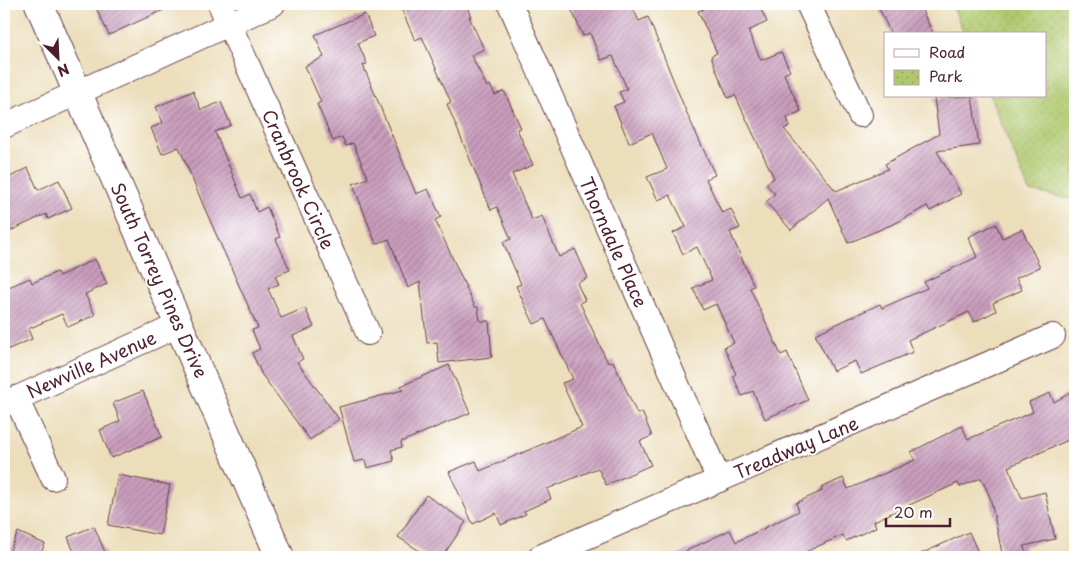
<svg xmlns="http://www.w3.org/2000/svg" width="1079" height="561" font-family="'Playpen Sans',sans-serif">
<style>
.park{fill:url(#park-dots);stroke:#7c744c}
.building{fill:url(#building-hatch)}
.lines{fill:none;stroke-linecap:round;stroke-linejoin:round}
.minor-casing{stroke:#623c41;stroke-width:26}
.major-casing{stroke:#623c41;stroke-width:30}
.minor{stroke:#fff;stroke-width:24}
.major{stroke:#fff;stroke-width:28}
.labels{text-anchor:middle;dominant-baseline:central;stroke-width:4;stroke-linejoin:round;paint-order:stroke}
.street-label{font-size:18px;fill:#4a1f2b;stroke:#fff}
</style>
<defs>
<pattern id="park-dots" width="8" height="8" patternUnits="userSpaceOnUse" patternTransform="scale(1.25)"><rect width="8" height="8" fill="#afc86d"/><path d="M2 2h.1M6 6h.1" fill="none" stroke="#98ab5f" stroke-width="1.8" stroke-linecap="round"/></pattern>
<pattern id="building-hatch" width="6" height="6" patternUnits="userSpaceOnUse" patternTransform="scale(1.25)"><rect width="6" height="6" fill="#c99ebd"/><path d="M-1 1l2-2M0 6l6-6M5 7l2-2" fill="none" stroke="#a5809a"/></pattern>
</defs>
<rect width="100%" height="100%" fill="#fff"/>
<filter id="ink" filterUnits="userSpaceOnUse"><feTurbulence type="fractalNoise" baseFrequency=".02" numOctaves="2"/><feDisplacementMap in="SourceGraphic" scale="10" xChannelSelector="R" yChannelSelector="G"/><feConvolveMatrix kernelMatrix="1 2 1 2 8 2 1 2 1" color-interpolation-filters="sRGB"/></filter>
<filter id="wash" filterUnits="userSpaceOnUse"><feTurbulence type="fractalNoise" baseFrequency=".0096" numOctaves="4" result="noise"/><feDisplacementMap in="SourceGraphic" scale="20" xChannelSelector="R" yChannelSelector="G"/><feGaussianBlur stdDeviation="1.12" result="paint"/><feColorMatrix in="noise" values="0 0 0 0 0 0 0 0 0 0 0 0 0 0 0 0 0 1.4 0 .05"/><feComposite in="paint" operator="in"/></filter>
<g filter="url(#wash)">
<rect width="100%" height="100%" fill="#ecdebb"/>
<path class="park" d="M952 4H1075V200L1029 191 990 96H1045V34H964Z"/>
<g id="blocks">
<g class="building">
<path d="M109 4H176L109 35 97 10Z"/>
<path d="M399 4H466L471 17H469L484 49 471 55 487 87 490 85 495 95 504 91 521 128 517 129 533 165 512 174 532 220 542 216 559 257 575 249 588 278 577 283 585 300 580 303 608 363 613 361 637 414 642 412 652 436 640 441 651 465 606 485 598 468 547 489 551 499 524 511 526 514 501 525 496 513 473 524 449 472 476 461 480 471 582 427 562 383 573 379 545 319 534 324 516 286 521 284 503 242 511 239 497 207 491 210 447 104 451 102 422 37 415 40Z"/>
<path d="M569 4H631L639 21 648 17 685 109 715 175 706 179 722 213 731 209 740 228 730 232 754 286 750 288 781 355 787 352 808 400 765 419 753 391 742 396 733 376 736 374 724 347 734 343 716 304 703 310 693 288 712 280 697 247 683 254 673 233 686 227 670 195 658 200 647 177 667 169 652 133 629 143 614 106 624 102 619 92 627 89 613 56 601 60 590 33 583 36Z"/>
<path d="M701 4H758L767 22 748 31 761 60 781 52 790 71 784 74 801 111 787 118 790 126 784 129 836 191 888 169 885 164 939 134 934 98 972 96 979 145 937 151 961 194 930 211 927 206 898 222 848 243 828 198 791 230 766 202 775 194 766 184 774 178 735 95 728 98 717 72 711 56 717 53 698 11 704 9Z"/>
<path d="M877 4H919L933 34H891Z"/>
<path d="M365 14 374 36 358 43 367 64 363 65 416 194 428 189 441 217 435 220 475 307H478L480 321H489L492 357 439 363 437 342 427 343 420 282 408 288 389 239 376 244 353 184 368 178 353 143 346 146 342 137 333 141 317 104 321 102 305 66 324 57 315 35Z"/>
<path d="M193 91 201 110 221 102 231 125 215 132 242 198 250 194 257 212 267 207 280 237 276 239 290 270 275 276 279 284 268 289 281 318 305 308 314 327 293 336 303 359 297 362 339 419 310 440 262 375 252 353 260 349 252 330 258 328 204 207 179 147 162 154 151 128 163 123 156 107Z"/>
<path d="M28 168 38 190 59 180 72 208 48 219 46 214 4 234V180Z"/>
<path d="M996 224 1002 238 1022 229 1040 267 1016 278 1022 290 993 303 996 311 974 322 969 312 908 340 913 352 861 374 855 361 833 371 815 334 880 304 882 308 927 288 924 282 977 257 968 237Z"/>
<path d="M95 259 107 284 85 294 95 315 68 327 62 314 28 329 32 339 4 351V289L30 278 32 283 57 272 59 276Z"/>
<path d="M449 365 470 413 401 442 402 447 391 450 394 461 367 468 365 460 354 462 339 407 403 390 401 386Z"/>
<path d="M1075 390V437L1008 467 1022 498 1045 492 1055 539 1024 546 1026 555 1003 557 990 497 981 478 960 487 958 483 907 506 874 521 876 527 846 541 843 535 794 557H673L730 530 736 542 799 511 796 503 822 491 821 488 843 478 848 489 874 478 915 460 911 452 962 426 968 439 1033 412 1029 402 1050 393 1054 402Z"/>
<path d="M143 391 162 437 111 458 100 430 120 421 113 403Z"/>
<path d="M118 475 170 485 160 535 108 525Z"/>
<path d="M426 495 466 522 442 557H429L398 537Z"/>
<path d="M94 526 107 557H76L68 537Z"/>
<path d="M18 532 45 544 39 557H7Z"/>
<path d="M969 532 980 557H914Z"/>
</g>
</g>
</g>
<g filter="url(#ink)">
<use href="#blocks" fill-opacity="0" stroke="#623c41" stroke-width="1"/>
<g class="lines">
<g class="minor-casing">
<g id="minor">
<path d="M220 4 368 333"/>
<path d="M510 4 719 480"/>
<path d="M808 4 860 115"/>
<path d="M4 126 273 4"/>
<path d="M16 398 53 478"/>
<path d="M4 404 179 325"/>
<path d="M540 557 1053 336"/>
</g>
</g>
<g class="major-casing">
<path id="major" d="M39 4 280 557"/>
</g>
<use href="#minor" class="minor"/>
<use href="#major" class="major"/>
</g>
</g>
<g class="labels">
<g class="street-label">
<text transform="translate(299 179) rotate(66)">Cranbrook Circle</text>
<text transform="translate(614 242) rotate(66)">Thorndale Place</text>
<text transform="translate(160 280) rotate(66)">South Torrey Pines Drive</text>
<text transform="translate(91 364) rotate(-24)">Newville Avenue</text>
<text transform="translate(796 447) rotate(-23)">Treadway Lane</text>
</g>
</g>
<rect width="1079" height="561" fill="none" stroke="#fff" stroke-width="20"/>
<rect x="884" y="32" width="162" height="65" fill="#ffffff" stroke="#b7a5aa"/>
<rect x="894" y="49" width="25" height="8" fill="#ffffff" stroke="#b7a5aa"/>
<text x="929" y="58" font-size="15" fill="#4a1f2b">Road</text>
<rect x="894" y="70" width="25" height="15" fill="url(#park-dots)" stroke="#b7a5aa"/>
<text x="929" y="82" font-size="15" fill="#4a1f2b">Park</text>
<g transform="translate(58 58) rotate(156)" stroke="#ffffff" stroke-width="4" paint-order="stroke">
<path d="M0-4L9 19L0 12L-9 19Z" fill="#4a1f2b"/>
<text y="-8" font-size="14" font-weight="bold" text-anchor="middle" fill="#4a1f2b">N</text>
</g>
<path d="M886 518v8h64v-8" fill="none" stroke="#4a1f2b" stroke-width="2.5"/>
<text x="894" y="518" font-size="15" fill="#4a1f2b" stroke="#ffffff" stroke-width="4" paint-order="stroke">20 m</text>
</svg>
